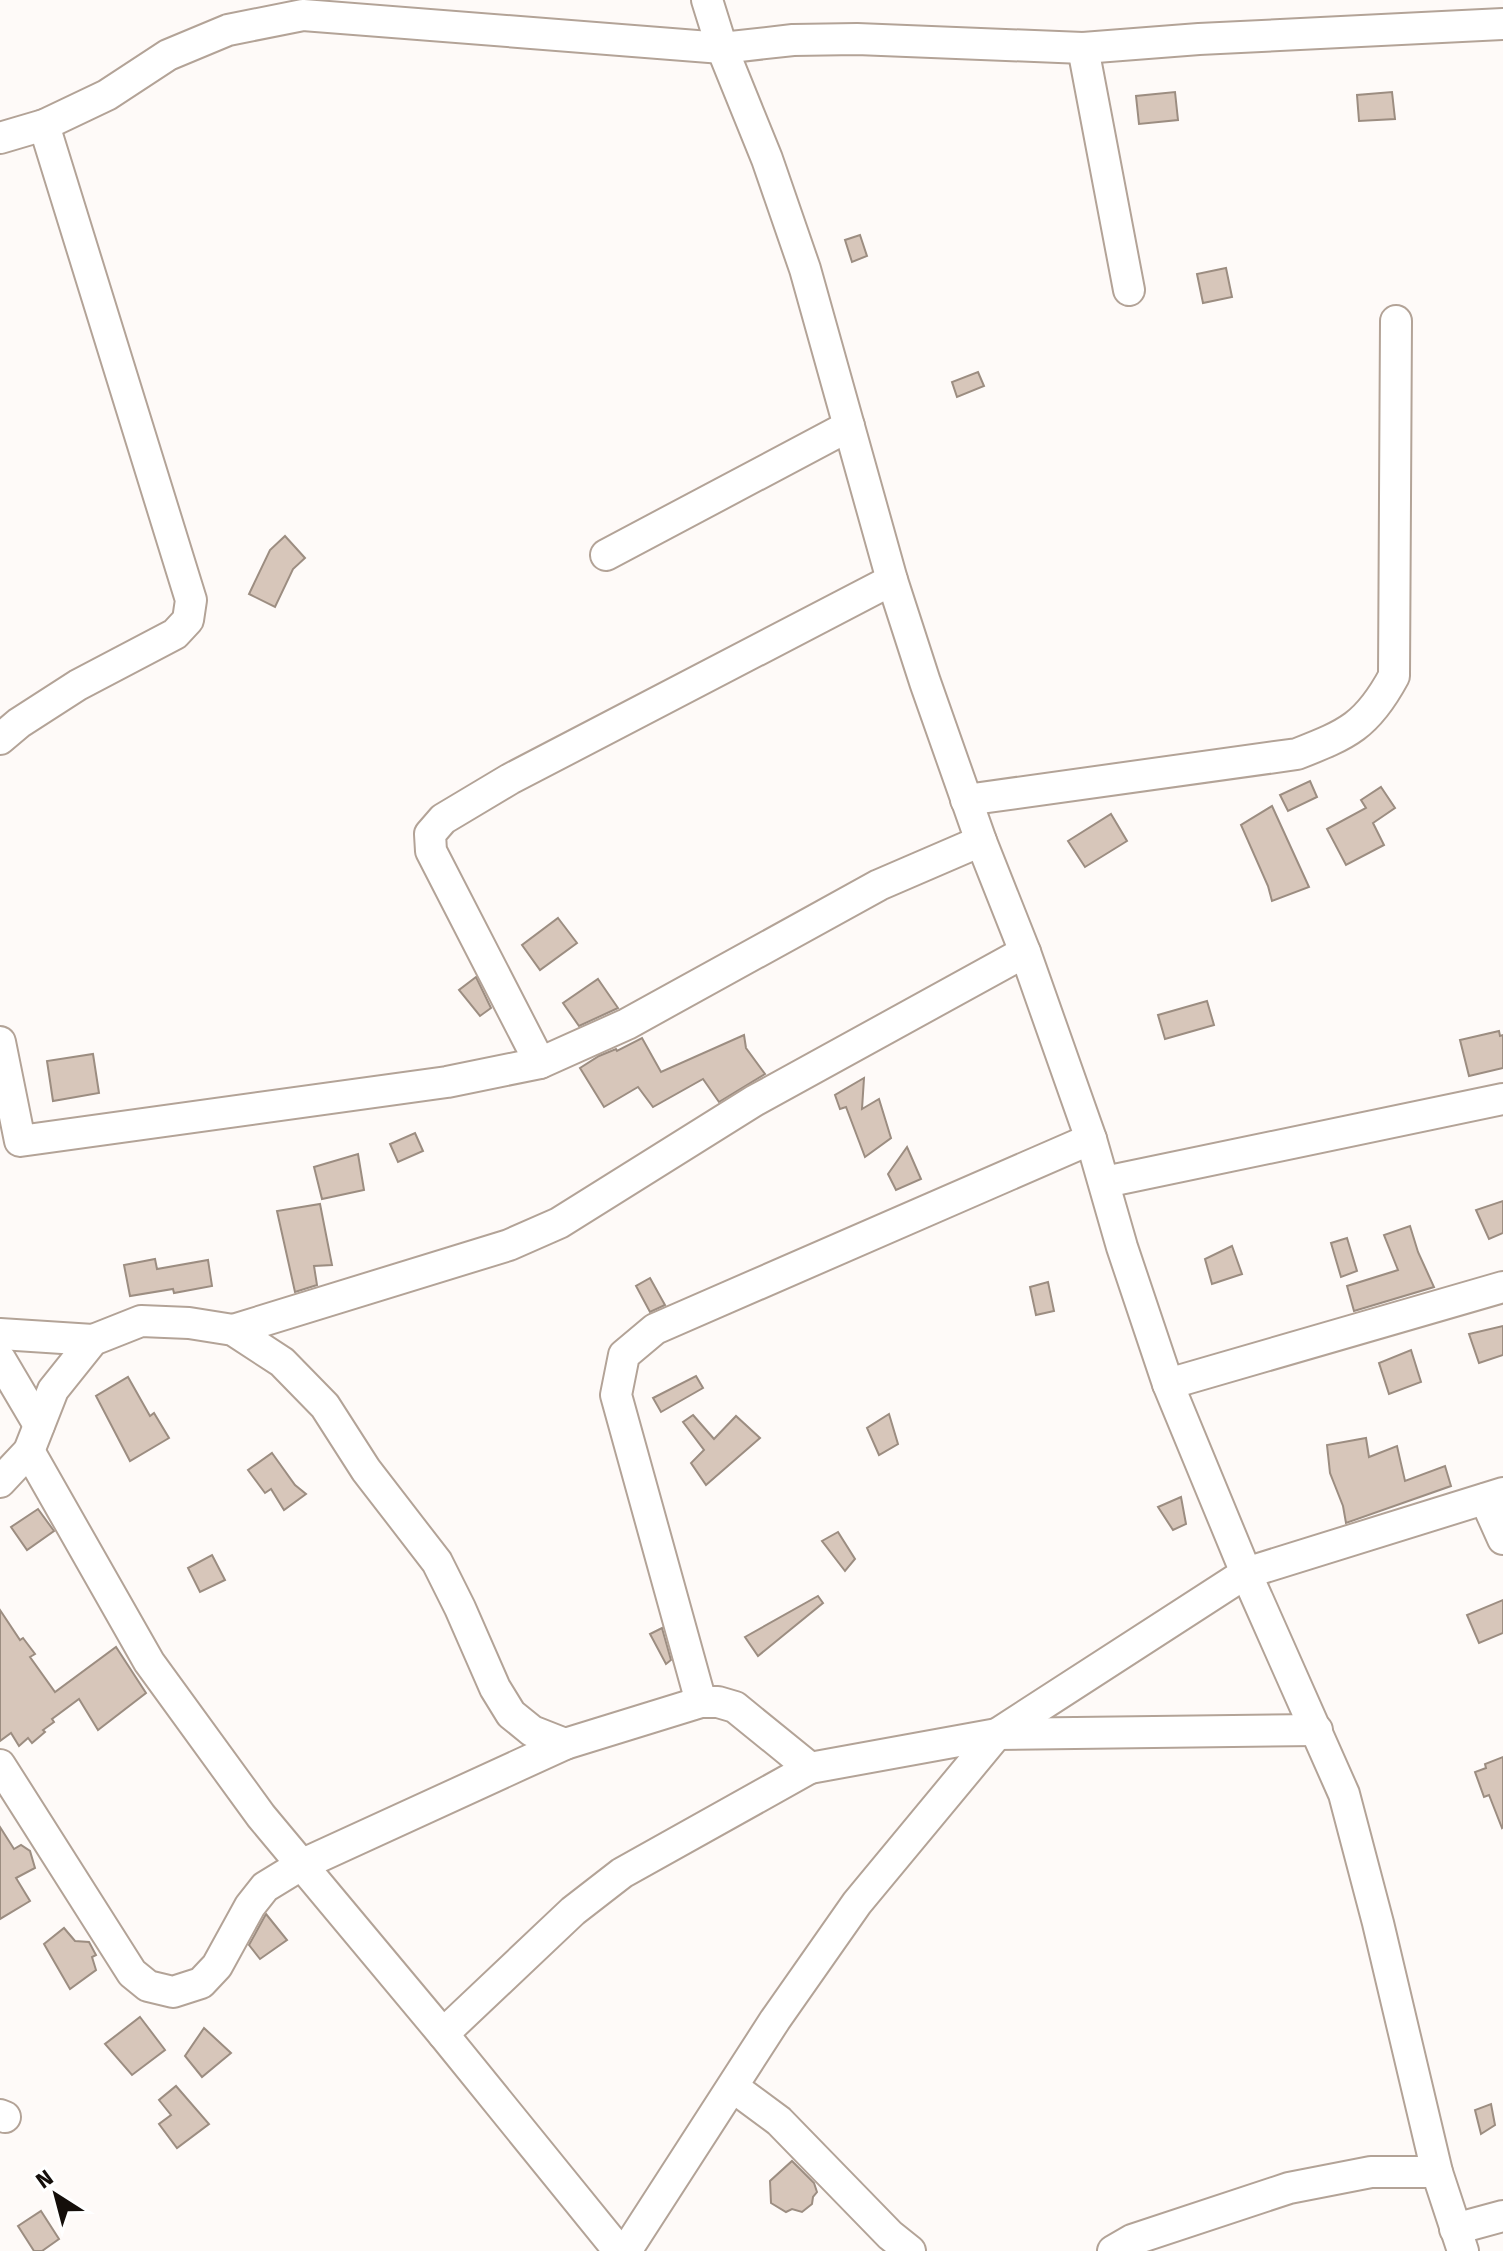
<svg xmlns="http://www.w3.org/2000/svg" width="1503" height="2251" font-family="'Fira Sans',sans-serif">
<style>
.building{fill:#d7c6ba;stroke:#9c8d81;stroke-width:2}
.lines{fill:none;stroke-linecap:round;stroke-linejoin:round}
.minor-casing{stroke:#b3a397;stroke-width:34}
.minor{stroke:#fff;stroke-width:30}
</style>
<rect width="100%" height="100%" fill="#fefaf8"/>
<g class="building">
<path d="M1175 92 1178 120 1139 124 1136 96Z"/>
<path d="M1392 92 1395 119 1359 121 1357 95Z"/>
<path d="M860 235 867 256 852 262 845 240Z"/>
<path d="M1226 268 1232 297 1203 303 1197 274Z"/>
<path d="M978 372 984 386 957 397 952 382Z"/>
<path d="M285 536 305 558 293 569 275 607 249 594 270 550Z"/>
<path d="M1310 781 1317 797 1288 811 1280 795Z"/>
<path d="M1381 787 1395 808 1373 823 1384 845 1346 865 1327 829 1366 808 1361 800Z"/>
<path d="M1272 806 1309 887 1272 901 1268 886 1241 825Z"/>
<path d="M1111 814 1127 841 1085 867 1068 841Z"/>
<path d="M558 918 577 943 540 970 522 945Z"/>
<path d="M476 977 491 1008 480 1016 459 990Z"/>
<path d="M598 979 618 1008 579 1026 563 1003Z"/>
<path d="M1207 1001 1214 1025 1165 1039 1158 1015Z"/>
<path d="M1499 1031 1500 1036 1503 1035V1068L1469 1076 1460 1040Z"/>
<path d="M744 1035 746 1048 765 1074 719 1102 703 1079 653 1107 638 1087 604 1107 580 1068 599 1056 616 1049 617 1051 642 1038 661 1072Z"/>
<path d="M93 1054 99 1093 53 1101 47 1061Z"/>
<path d="M864 1078 862 1109 879 1099 891 1138 865 1157 846 1107 840 1109 835 1095Z"/>
<path d="M415 1133 423 1151 398 1162 390 1144Z"/>
<path d="M907 1147 921 1179 896 1190 888 1174Z"/>
<path d="M358 1154 364 1190 322 1199 314 1167Z"/>
<path d="M1503 1201V1233L1489 1239 1476 1210Z"/>
<path d="M320 1204 332 1265 314 1266 317 1285 295 1292 277 1211Z"/>
<path d="M1410 1226 1418 1252 1434 1287 1354 1311 1347 1286 1398 1270 1384 1235Z"/>
<path d="M1347 1238 1357 1271 1341 1277 1331 1243Z"/>
<path d="M1232 1246 1242 1274 1212 1284 1205 1259Z"/>
<path d="M155 1259 157 1269 208 1260 212 1286 174 1293 173 1289 130 1296 124 1265Z"/>
<path d="M650 1278 665 1305 650 1312 636 1286Z"/>
<path d="M1048 1282 1054 1311 1036 1315 1030 1287Z"/>
<path d="M1503 1326V1355L1479 1363 1469 1334Z"/>
<path d="M1411 1350 1421 1382 1389 1394 1379 1363Z"/>
<path d="M696 1376 703 1388 661 1412 653 1398Z"/>
<path d="M128 1377 150 1416 154 1413 169 1438 130 1461 96 1396Z"/>
<path d="M889 1414 898 1444 879 1455 867 1428Z"/>
<path d="M693 1415 714 1439 736 1416 760 1438 706 1485 691 1463 704 1450 683 1422Z"/>
<path d="M1366 1438 1369 1457 1397 1446 1405 1481 1445 1466 1451 1486 1346 1523 1343 1506 1330 1473 1327 1445Z"/>
<path d="M272 1453 295 1485 306 1494 284 1510 271 1489 265 1493 248 1470Z"/>
<path d="M1181 1497 1186 1524 1173 1530 1158 1507Z"/>
<path d="M38 1509 54 1531 27 1550 11 1527Z"/>
<path d="M838 1532 855 1559 845 1571 822 1541Z"/>
<path d="M212 1555 225 1580 200 1592 188 1568Z"/>
<path d="M818 1596 823 1603 758 1656 745 1637Z"/>
<path d="M1503 1600V1633L1479 1643 1467 1615Z"/>
<path d="M0 1610 20 1640 23 1638 35 1654 30 1657 55 1692 116 1647 146 1693 98 1730 79 1699 52 1719 54 1722 43 1730 45 1732 32 1743 28 1738 19 1746 11 1733 0 1741Z"/>
<path d="M662 1628 671 1660 666 1664 650 1634Z"/>
<path d="M1503 1757V1827L1502 1828 1489 1795 1484 1797 1475 1772 1486 1768 1485 1764Z"/>
<path d="M0 1827 14 1849 21 1845 30 1851 35 1868 16 1878 30 1901 0 1919Z"/>
<path d="M266 1914 287 1940 260 1959 249 1945Z"/>
<path d="M64 1928 75 1941 89 1942 96 1955 92 1957 96 1970 70 1989 44 1944Z"/>
<path d="M140 2017 165 2050 132 2075 105 2044Z"/>
<path d="M204 2028 231 2053 202 2077 185 2056Z"/>
<path d="M176 2086 209 2124 177 2148 159 2124 171 2115 159 2100Z"/>
<path d="M1491 2104 1495 2125 1481 2134 1475 2110Z"/>
<path d="M792 2161 814 2183 817 2192 813 2197 812 2204 802 2212 792 2209 786 2212 771 2203 770 2181Z"/>
<path d="M41 2211 59 2239 42 2251H34L18 2226Z"/>
</g>
<g class="lines">
<g class="minor-casing">
<g id="minor">
<path d="M707 0 722 48 767 159 805 269 892 580 925 682 981 841 1025 952 1091 1139 1122 1247 1168 1384 1246 1573 1344 1794 1378 1923 1437 2172 1463 2251"/>
<path d="M1083 48 1129 290"/>
<path d="M0 138 44 125 107 95 168 55 228 30 303 15 722 48 793 40 857 39 1083 48 1199 39 1503 24"/>
<path d="M606 555 849 426"/>
<path d="M0 739 19 723 78 685 175 634 188 620 191 600 44 125"/>
<path d="M966 800 1297 754C1348 734 1367 726 1394 676L1396 321"/>
<path d="M0 1042 20 1141 447 1082 540 1063 627 1024 879 885 981 841"/>
<path d="M540 1063 431 851 430 834 443 819 510 779 892 580"/>
<path d="M1105 1182 1503 1099"/>
<path d="M233 1330 509 1245 559 1223 754 1101 1025 952"/>
<path d="M0 1334 93 1340"/>
<path d="M0 1359 39 1425"/>
<path d="M1168 1384 1503 1287"/>
<path d="M29 1451 149 1662 261 1816 443 2034 619 2251"/>
<path d="M0 1482 29 1451 53 1390 93 1340 141 1321 189 1323 233 1330 282 1362 325 1406 366 1470 437 1562 460 1608 495 1688 511 1714 532 1731 565 1744 701 1702H718L735 1707 810 1768 997 1734 1317 1730"/>
<path d="M1485 1499 1503 1539"/>
<path d="M701 1702 616 1395 624 1355 655 1329 1091 1139"/>
<path d="M0 1765 132 1973 148 1986 173 1992 201 1983 217 1966 250 1906 265 1887 301 1865 565 1744"/>
<path d="M443 2034 573 1911 622 1873 810 1768"/>
<path d="M733 2087 779 2121 890 2235 910 2251"/>
<path d="M0 2115 5 2117"/>
<path d="M1455 2229 1503 2216"/>
<path d="M626 2251 775 2020 857 1903 997 1734 1246 1573 1503 1493"/>
<path d="M1113 2251 1132 2240 1289 2188 1371 2172H1437"/>
</g>
</g>
<use href="#minor" class="minor"/>
</g>
<g transform="translate(56 2195) rotate(324)" stroke="#ffffff" stroke-width="6" paint-order="stroke">
<path d="M0-6L14 30L0 20L-14 30Z" fill="#140e0a"/>
<text y="-12" font-size="22" font-weight="bold" text-anchor="middle" fill="#140e0a">N</text>
</g>
</svg>
